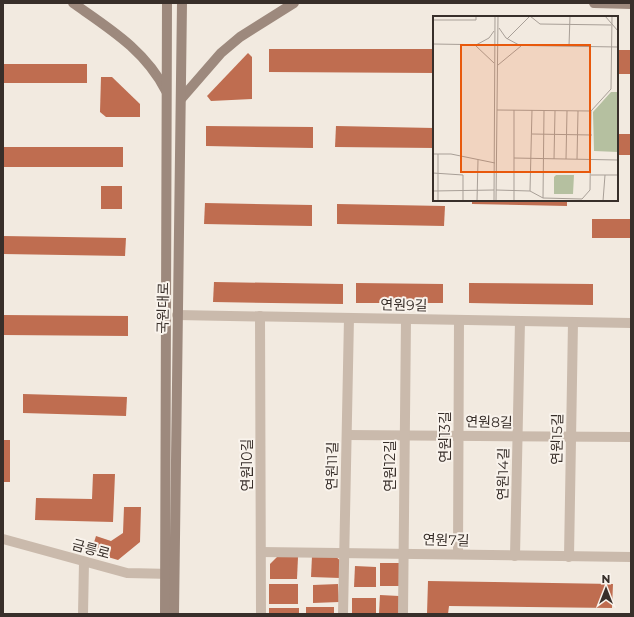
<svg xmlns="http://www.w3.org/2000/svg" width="634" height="617" font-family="Montserrat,'Noto Sans KR',sans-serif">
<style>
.building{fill:#bf6d50}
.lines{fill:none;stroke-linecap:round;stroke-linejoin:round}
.street{stroke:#cabaac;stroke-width:10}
.secondary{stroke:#9d897d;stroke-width:10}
.labels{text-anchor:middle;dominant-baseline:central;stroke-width:4;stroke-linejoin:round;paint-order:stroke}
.street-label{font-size:14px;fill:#382f2a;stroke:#f9f3ec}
.inset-road{fill:none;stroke:#a89f97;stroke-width:1}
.view{fill:#e8590c;fill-opacity:0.15;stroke:#e8590c;stroke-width:2}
.inset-edge{fill:none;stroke:#382f2a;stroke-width:2}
</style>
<rect width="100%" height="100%" fill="#f2eae0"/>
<g class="building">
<path d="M269 49H434V73L269 72Z"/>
<rect x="617" y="50" width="14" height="24"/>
<path d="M248 53 252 57V99L211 101 207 96Z"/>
<rect x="3" y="64" width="84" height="19"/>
<path d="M101 77H112L140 104V117H106L100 112Z"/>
<path d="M206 126 313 127V148L206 146Z"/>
<path d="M336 126 434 128V148L335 147Z"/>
<rect x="617" y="134" width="14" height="21"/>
<rect x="3" y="147" width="120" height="20"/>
<rect x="101" y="186" width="21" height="23"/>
<path d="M472 200H567V206L472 204Z"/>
<path d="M205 203 312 205V226L204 224Z"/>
<path d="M337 204 445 206 444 226 337 224Z"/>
<rect x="592" y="219" width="39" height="19"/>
<path d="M3 236 126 238 125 256 3 254Z"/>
<path d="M214 282 343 284V304L213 302Z"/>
<path d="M356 283 443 284V303H356Z"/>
<path d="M469 283 593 284V305L469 303Z"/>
<path d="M4 315 128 316V336L4 335Z"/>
<path d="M23 394 127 397 126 416 23 413Z"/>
<rect x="3" y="440" width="7" height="42"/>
<path d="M93 474H115L113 522 35 520 36 498 92 499Z"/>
<path d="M124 507H141L140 542 118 560 91 552 96 536 111 541 123 533Z"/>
<path d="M312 556 336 557 341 561 340 578 311 577Z"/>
<path d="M277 557H298L297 579H270V564Z"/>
<rect x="380" y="563" width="19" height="23"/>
<path d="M355 566 376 567V587H354Z"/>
<path d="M428 581 613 584 612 608 449 606 448 614H427Z"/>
<rect x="269" y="584" width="29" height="20"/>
<path d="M338 584 339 602 313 603V585Z"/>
<path d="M380 595 399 596V614H379Z"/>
<rect x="352" y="598" width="24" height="16"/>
<rect x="306" y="607" width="28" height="7"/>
<rect x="269" y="608" width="30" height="6"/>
</g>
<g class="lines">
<g class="street">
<path d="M177 315 631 323"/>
<path d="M260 316 261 614"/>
<path d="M347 435 631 437"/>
<path d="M3 539 127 573 172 574"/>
<path d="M261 552 631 557"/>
<path d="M458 554 459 320"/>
<path d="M515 556 520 321"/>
<path d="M569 557 573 322"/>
<path d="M83 614 84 562"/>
<path d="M343 614 349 318"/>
<path d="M403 614 406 319"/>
</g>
<g class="secondary">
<path d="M73 3C110 29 145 50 166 91"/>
<path d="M594 3 631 4"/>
<path d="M181 99 221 53 240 37 294 3"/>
<path d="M165 614 167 3"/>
<path d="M174 614 182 3"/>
</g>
</g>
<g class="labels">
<g class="street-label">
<text transform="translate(404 305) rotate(1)">연원9길</text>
<text transform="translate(163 308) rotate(-89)">국원대로</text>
<text transform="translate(489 422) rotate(1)">연원8길</text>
<text transform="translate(445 437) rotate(-90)">연원13길</text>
<text transform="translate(557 439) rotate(-89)">연원15길</text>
<text transform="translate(247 465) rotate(-90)">연원10길</text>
<text transform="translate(332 466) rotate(-89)">연원11길</text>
<text transform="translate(390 466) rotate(-90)">연원12길</text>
<text transform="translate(503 474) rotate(-89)">연원14길</text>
<text transform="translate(446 540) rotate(2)">연원7길</text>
<text transform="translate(91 549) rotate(15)">금릉로</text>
</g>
</g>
<g transform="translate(433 16)">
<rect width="185" height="185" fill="#f2eae0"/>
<path d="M178 76H185V136L161 135 160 96ZM123 159H141L140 178H121V161Z" fill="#b5c0a0"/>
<path class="inset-road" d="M97 0 107 8 178 9M172 0 185 15M0 4H43V0M66 12 73 22 86 29M74 23 97 0M0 28 185 31M43 29 56 22 61 15M43 30 61 47M136 30 137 0M65 49 88 30M178 73 179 0M64 94 158 95M81 94V185M99 118 159 119M0 138H18L62 147M81 142 185 144M121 143 122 95M133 143 134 95M144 143 145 95M0 157 30 159V185M158 159H185M63 174 97 175 110 182 149 183 157 174 158 95 178 73M0 175 61 174M97 175 99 94M110 182 111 95M5 185V138M44 185 45 144M61 185 62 0M63 185 65 0M170 185 172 159"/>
<path class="view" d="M28 29H157V156H28Z"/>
<rect width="185" height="185" class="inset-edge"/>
</g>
<rect width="634" height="617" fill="none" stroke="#382f2a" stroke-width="8"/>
<g transform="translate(606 589)" stroke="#f9f3ec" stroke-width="3" paint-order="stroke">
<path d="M0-3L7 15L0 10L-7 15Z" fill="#382f2a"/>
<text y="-6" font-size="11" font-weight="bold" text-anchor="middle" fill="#382f2a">N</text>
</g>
</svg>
